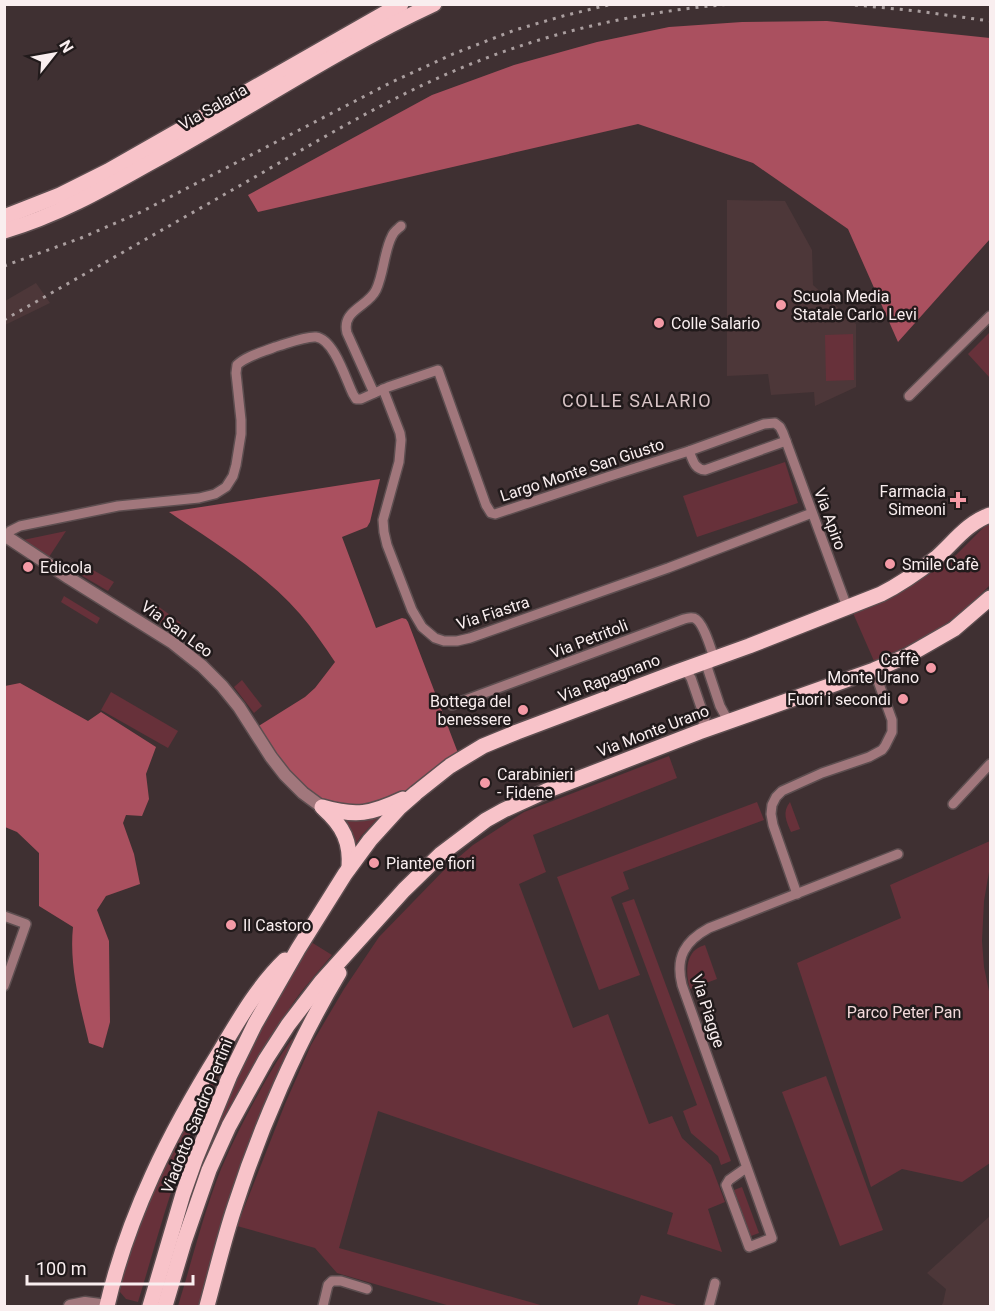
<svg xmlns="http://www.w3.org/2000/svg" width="995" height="1311" font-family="Roboto,sans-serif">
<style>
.built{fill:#4d3739}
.green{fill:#67313a}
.forest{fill:#aa505f}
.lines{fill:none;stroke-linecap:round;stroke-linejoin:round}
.minor-casing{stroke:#5d4e50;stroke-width:12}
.tertiary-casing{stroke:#5d4e50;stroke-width:15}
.primary-casing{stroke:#5d4e50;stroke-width:18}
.minor{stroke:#a1777c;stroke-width:9}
.tertiary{stroke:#a1777c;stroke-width:12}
.primary{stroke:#f8c3c9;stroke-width:15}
.rail{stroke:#aa9e9f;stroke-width:3;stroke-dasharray:3 6;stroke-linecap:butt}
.poi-dot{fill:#f49aa6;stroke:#211a1b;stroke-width:2}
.labels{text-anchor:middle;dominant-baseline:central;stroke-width:5;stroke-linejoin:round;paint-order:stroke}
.street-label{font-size:16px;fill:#f9eeef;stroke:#211a1b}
.poi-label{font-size:16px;fill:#f9eeef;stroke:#211a1b;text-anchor:start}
.park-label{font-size:16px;fill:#f2d8da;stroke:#211a1b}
.neighbourhood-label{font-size:18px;letter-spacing:1.5px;fill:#d8c4c6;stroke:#211a1b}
</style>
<rect width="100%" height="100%" fill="#3f3032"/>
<g class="built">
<path d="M727 200 785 201 812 250 813 285 856 324V387L815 406 814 392 771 395 768 374 727 376Z"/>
<path d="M36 283 50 303 5 325V301Z"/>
<path d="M990 1216V1306H941L943 1303 946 1289 927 1273Z"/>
</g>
<g class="green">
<path d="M990 332V378L968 354Z"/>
<path d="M853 334 854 380 826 381 825 335Z"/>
<path d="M785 462 798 503 697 537 683 496Z"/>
<path d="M990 522V585C979 596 968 607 956 616 932 635 902 649 874 661L853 613 869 608 892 597 956 555 986 525Z"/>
<path d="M66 531 49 557 23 540Z"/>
<path d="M79 562 114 582 108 591 74 571Z"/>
<path d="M64 596 100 618 97 624 61 602Z"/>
<path d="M155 604 181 623 175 632 148 614Z"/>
<path d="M242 680 262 706 254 713 234 687Z"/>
<path d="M111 692 178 731 168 748 101 710Z"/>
<path d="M669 756 677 778 533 835 546 872 519 884 573 1028 608 1014 649 1124 672 1116 682 1138 711 1165 725 1202 708 1209 722 1252 667 1234 673 1213 378 1111 339 1248 544 1306H450L337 1273 315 1248 237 1226 285 1104 311 1045 344 989 379 937 446 868 473 845 524 812Z"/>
<path d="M757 802 764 820 623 872 629 889 611 897 640 975 599 990 557 877Z"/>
<path d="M790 802 800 829 791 832C786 821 782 812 790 802Z"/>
<path d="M380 816 361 836 354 847 338 819 362 821Z"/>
<path d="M990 841V866L984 901 982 941 984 967 990 996V1163L962 1182 902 1169 871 1187 797 963 901 918 890 885Z"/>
<path d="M634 899 731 1161 721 1165 718 1156 691 1133 683 1111 697 1105 622 903Z"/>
<path d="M311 942 332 955C318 972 303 988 291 1006 253 1063 221 1126 193 1190 199 1172 204 1154 211 1137 237 1069 272 1003 311 942Z"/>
<path d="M705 945 717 979 690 989C685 972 685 950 705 945Z"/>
<path d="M292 1039 297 1043 201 1306H178C192 1261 203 1214 221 1169 231 1145 243 1122 256 1098 267 1078 278 1058 292 1039Z"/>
<path d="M217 1066 221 1068C208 1097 194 1126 183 1157 166 1204 153 1253 138 1302L126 1299 120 1292 121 1280 136 1231 152 1187Z"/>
<path d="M826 1076 883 1230 840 1246 782 1092Z"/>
<path d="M742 1187 759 1233 751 1236 734 1190Z"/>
<path d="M641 1295 680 1306H637Z"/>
</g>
<g class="forest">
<path d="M827 21 990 38V239L898 342 848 229 753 163 638 124 258 212 248 195 432 95 514 65 597 42 669 27 742 22Z"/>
<path d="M380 479 370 522 367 527 342 537 376 628 402 618 406 619 408 622 458 753 413 788 400 795 385 801 351 808 323 801 308 791 290 774 257 727 305 697 315 688 335 662C324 646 313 629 300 614 263 572 215 543 169 512Z"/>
<path d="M20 683 88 721 101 712 156 747 146 774 149 799 142 816 126 815 123 823 134 854 140 884 106 896 97 910 109 941 110 1022 103 1048 89 1043C80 1005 69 966 73 927L39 906V853L17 832 5 827V686Z"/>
</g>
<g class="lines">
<g class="minor-casing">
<g id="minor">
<path d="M383 389 400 433 401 440 399 462 383 520 384 532 387 545 412 610 422 627 435 638 444 641H457L470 638 668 568 812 513"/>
<path d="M374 393 347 333C341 310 368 307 376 290 384 273 384 251 392 236 394 231 398 229 401 226"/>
<path d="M909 396 990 316"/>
<path d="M689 451C693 460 694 469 705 470L786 441"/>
<path d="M7 536 10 531 20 526 118 506 199 498 215 494 226 487 233 476 236 465 241 434V420L236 373 237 365C246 356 263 352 275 347 286 344 305 336 316 337 334 339 346 380 353 394L356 399H361L388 387 438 370 486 505 491 513 495 514 607 477 689 451 764 424 775 423 780 427 783 433 847 607"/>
<path d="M681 671 687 673 691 678 705 719 701 731"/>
<path d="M452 705 684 619C687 618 690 617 694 618 703 621 711 649 714 658L708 665V670L720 706 726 717 734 719"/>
<path d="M953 804 990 764"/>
<path d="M797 894 773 825 771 814 772 805 776 797 782 791 822 773 869 757 882 750 885 746 892 732V720L874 670"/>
<path d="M4 916 26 924 4 986"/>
<path d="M746 1168 729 1180 726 1185 749 1247 772 1238 682 985C675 957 685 941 709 928L898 854"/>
<path d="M323 1306 328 1285 332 1281H341L367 1289"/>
<path d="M709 1306 715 1283"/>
</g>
</g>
<g class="tertiary-casing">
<g id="tertiary">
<path d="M4 535 69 578 173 643 202 666 222 686 239 707 271 757 285 775 303 793 322 807"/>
<path d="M70 1306 85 1303 108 1306"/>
</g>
</g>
<g class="primary-casing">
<g id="primary">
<path d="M4 217 60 195 108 171 401 4"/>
<path d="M4 231C56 216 102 190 148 164 244 112 335 50 434 4"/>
<path d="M322 807C356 817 371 814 403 799"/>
<path d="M324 809C343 826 351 842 349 868"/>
<path d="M107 1306C128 1215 170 1132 219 1053 238 1021 257 987 285 960"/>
<path d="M150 1306 183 1194 195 1160 230 1075 255 1024 298 949 345 874 370 840 400 807 416 793 450 766 483 746 517 732 674 673 749 646 881 594C901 584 918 572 936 558 953 543 968 522 990 515"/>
<path d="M165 1306 184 1242 209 1170 229 1126 266 1059 288 1025 321 982 404 890 441 854 486 820 504 810 546 791 699 732 874 670 907 656 954 629 990 598"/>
<path d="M207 1306C216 1273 224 1239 235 1206 260 1128 297 1043 339 973"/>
</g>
</g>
<use href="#minor" class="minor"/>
<use href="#tertiary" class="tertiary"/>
<use href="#primary" class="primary"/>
<g class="rail">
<path d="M846 4 917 11 990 21"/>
<path d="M4 266 81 238 141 212 390 83 453 54 515 30 563 16 612 4"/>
<path d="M4 320C83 275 162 230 241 185 302 150 363 113 427 83 523 38 627 12 733 4"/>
</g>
</g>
<g class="poi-dot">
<circle cx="781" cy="305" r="6"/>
<circle cx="659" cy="323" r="6"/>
<path d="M955 491h6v6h6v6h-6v6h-6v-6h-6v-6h6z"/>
<circle cx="890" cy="564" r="6"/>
<circle cx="28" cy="567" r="6"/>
<circle cx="931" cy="668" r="6"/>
<circle cx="903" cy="699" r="6"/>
<circle cx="523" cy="710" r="6"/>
<circle cx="485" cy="783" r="6"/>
<circle cx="374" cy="863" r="6"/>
<circle cx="231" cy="925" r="6"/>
</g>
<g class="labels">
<g class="street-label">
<text transform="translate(213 107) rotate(-30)">Via Salaria</text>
<text transform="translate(582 470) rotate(-18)">Largo Monte San Giusto</text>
<text transform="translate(830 519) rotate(70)">Via Apiro</text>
<text transform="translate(493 613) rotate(-18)">Via Fiastra</text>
<text transform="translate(177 629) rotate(36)">Via San Leo</text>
<text transform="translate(589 639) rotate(-21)">Via Petritoli</text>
<text transform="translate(609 678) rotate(-21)">Via Rapagnano</text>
<text transform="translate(653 731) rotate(-21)">Via Monte Urano</text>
<text transform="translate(708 1011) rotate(72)">Via Piagge</text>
<text transform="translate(197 1116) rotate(-68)">Viadotto Sandro Pertini</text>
</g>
<g class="poi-label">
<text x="793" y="296">Scuola Media<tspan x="793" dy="18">Statale Carlo Levi</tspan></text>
<text x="671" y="323">Colle Salario</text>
<text x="946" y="491" text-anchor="end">Farmacia<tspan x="946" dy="18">Simeoni</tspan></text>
<text x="902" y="564">Smile Cafè</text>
<text x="40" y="567">Edicola</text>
<text x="919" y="659" text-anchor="end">Caffè<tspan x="919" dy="18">Monte Urano</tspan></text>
<text x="891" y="699" text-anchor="end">Fuori i secondi</text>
<text x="511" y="701" text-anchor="end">Bottega del<tspan x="511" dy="18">benessere</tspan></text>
<text x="497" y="774">Carabinieri<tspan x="497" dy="18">- Fidene</tspan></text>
<text x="386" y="863">Piante e fiori</text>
<text x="243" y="925">Il Castoro</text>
</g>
<g class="park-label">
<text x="904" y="1012">Parco Peter Pan</text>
</g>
<g class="neighbourhood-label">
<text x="637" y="400">COLLE SALARIO</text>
</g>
</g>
<rect width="995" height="1311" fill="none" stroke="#f9eeef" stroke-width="12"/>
<g transform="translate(54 54) rotate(59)" stroke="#211a1b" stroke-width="4.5" paint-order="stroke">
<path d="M0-4.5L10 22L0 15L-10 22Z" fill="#f9eeef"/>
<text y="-9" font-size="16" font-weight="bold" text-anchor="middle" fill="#f9eeef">N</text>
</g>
<path d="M27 1275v9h166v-9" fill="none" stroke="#f9eeef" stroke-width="3"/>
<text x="36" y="1275" font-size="18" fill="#f9eeef" stroke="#211a1b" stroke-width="4.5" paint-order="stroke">100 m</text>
</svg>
